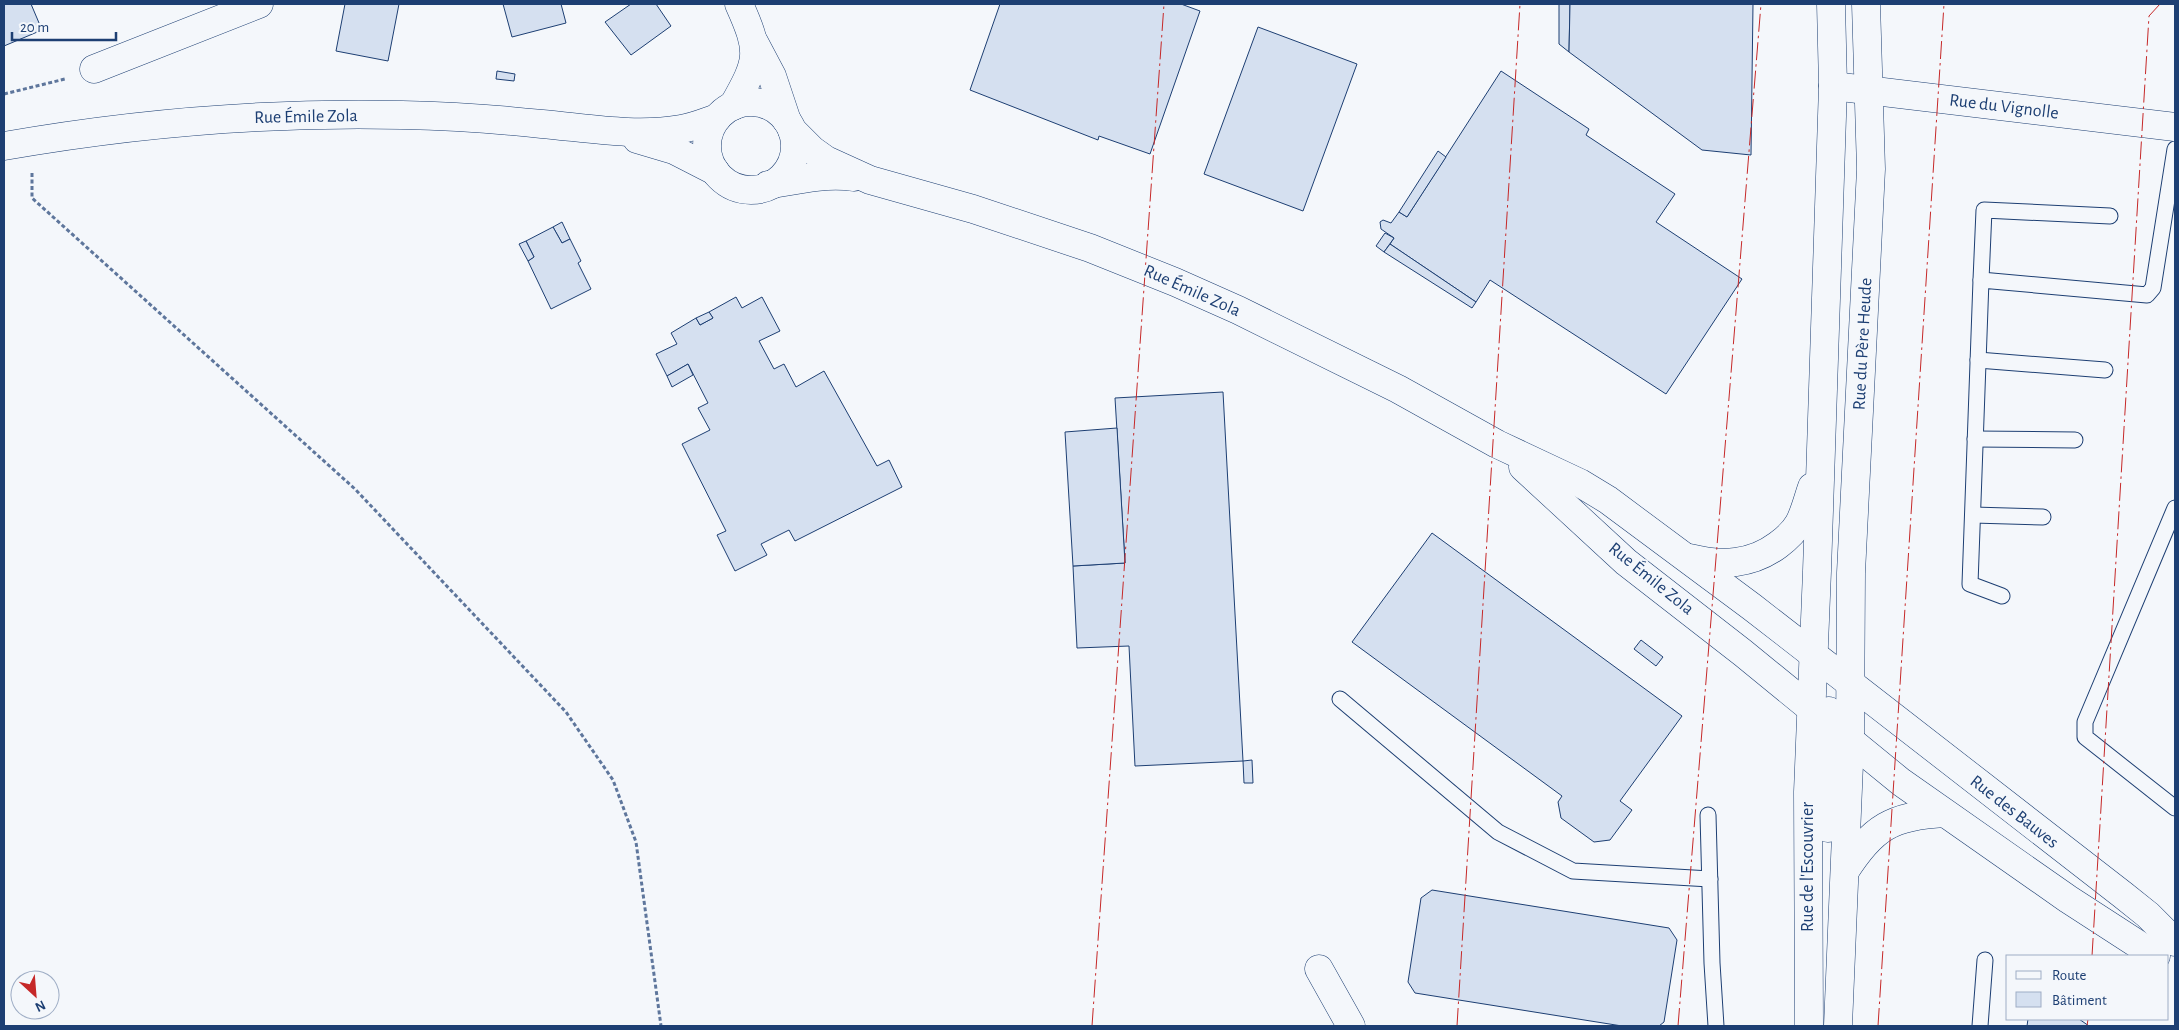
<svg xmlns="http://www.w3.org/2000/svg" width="2179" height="1030" font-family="'Alegreya Sans',sans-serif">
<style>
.building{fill:#d5e0f0;stroke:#1d3f73}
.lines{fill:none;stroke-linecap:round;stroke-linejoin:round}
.lane-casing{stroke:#1d3f73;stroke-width:17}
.street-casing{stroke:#1d3f73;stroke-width:29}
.secondary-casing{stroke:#1d3f73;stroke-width:29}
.path{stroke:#5e769c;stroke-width:3;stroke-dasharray:4 2.5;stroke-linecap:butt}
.lane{stroke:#f4f7fb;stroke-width:15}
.street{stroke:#f4f7fb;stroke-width:28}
.secondary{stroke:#f4f7fb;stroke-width:28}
.power{stroke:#c62828;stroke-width:1;stroke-dasharray:18 4 2.5 4;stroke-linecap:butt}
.labels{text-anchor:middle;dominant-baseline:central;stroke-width:4;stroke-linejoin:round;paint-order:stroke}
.street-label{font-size:18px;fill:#1d3f73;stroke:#f4f7fb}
</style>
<rect width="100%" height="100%" fill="#f4f7fb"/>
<g class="building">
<path d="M4 4H31L42 30 4 46Z"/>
<path d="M345 4H399L388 61 336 51Z"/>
<path d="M503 4H561L566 23 512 37Z"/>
<path d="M631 4H656L671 26 631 55 605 22Z"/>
<path d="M1000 4H1181L1200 11 1150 154 1099 136 1098 140 970 90Z"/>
<path d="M1559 4H1570L1569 52 1559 44Z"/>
<path d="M1570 4H1753L1751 155 1702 150 1569 52Z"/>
<path d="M1258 27 1357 64 1303 211 1204 174Z"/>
<path d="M497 71 515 74 514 81 496 79Z"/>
<path d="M1501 71 1589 129 1586 135 1675 194 1656 222 1742 279 1666 394 1490 280 1476 302 1390 244 1394 238 1381 229 1380 222 1383 220 1391 223 1399 212 1407 217Z"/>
<path d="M1438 151 1446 157 1407 217 1399 212Z"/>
<path d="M562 222 570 239 562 243 553 227Z"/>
<path d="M553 227 562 243 570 239 581 261 578 263 591 289 551 309 528 261 534 257 526 241Z"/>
<path d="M1385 233 1394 238 1384 252 1376 246Z"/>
<path d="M526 241 534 257 528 261 519 244Z"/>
<path d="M1390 244 1476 302 1472 308 1384 252Z"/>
<path d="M736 297 742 308 762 297 780 331 759 341 774 369 784 364 796 387 824 371 877 466 889 460 902 487 795 541 789 530 761 544 767 555 735 571 717 535 726 531 682 444 710 430 698 408 708 403 688 364 667 376 656 354 677 344 671 333 696 318 700 325 713 318 709 312Z"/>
<path d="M709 312 713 318 700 325 696 318Z"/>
<path d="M688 364 693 375 672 387 667 376Z"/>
<path d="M1223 392 1243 761 1135 766 1129 646 1077 648 1073 566 1125 563 1115 398Z"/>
<path d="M1117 428 1125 563 1073 566 1065 432Z"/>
<path d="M1432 533 1682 716 1620 801 1632 810 1610 840 1594 842 1561 818 1558 802 1562 796 1352 642Z"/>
<path d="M1641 640 1663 657 1656 666 1634 649Z"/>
<path d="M1252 760 1253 783H1244L1243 761Z"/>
<path d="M1432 890 1669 928 1677 940 1664 1022 1659 1026H1622L1415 993 1408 982 1421 898Z"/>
<path d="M2028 1019H2079L2089 1026H2027Z"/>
</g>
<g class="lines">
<g class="lane-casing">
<g id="lane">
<path d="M1981 280 1984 210 2110 216"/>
<path d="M1978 360 2105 370"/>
<path d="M1975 439 2075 440"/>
<path d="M2175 508 2085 722V737L2175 808"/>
<path d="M1973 515 2043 517"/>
<path d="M2002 596 1970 584 1981 280 2147 295 2153 288 2175 149"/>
<path d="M1340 699 1498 832 1573 871 1710 879"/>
<path d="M1708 815 1712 963 1716 1026"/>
<path d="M1980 1026 1985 960"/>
</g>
</g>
<g class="street-casing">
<g id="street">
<path d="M754 42 772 76 787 121"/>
<path d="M94 69 259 4"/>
<path d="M1833 86 2175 127"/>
<path d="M733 106C759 60 761 53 739 4"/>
<path d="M1319 969 1351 1026"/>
</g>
</g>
<g class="secondary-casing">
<g id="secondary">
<circle cx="751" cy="146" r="44"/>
<path d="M792 130 812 150 826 160 870 180 973 209 1090 248 1175 282 1238 310 1398 389 1497 444 1580 483 1608 500 1752 607 2123 895 2148 915 2175 942"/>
<path d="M637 139 674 150 715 171"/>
<path d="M4 146C135 123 269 112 402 115 449 116 496 119 542 124 588 128 635 137 681 129 694 127 705 122 717 118"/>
<path d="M768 185C797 180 824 173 854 177"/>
<path d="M1523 467 1626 562 1743 653 1901 782 2068 899 2156 956"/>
<path d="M1690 558C1722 566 1751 565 1778 545 1786 539 1794 532 1799 523 1805 512 1808 498 1812 487"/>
<path d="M1828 828 1830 725 1829 711"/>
<path d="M1845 871C1873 827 1892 816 1944 813"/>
<path d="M1809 1026 1808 792 1817 571 1833 86 1831 4"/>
<path d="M1838 1026 1850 740 1851 573 1871 169 1866 4"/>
</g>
</g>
<g class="path">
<path d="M4 94 65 79"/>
<path d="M32 173V198L355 489 566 712 613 780 636 842 661 1026"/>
</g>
<use href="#lane" class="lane"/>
<use href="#street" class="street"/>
<use href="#secondary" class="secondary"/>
<g class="power">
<path d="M2092 956 2149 16 2160 4"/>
<path d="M1092 1026 1164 4"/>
<path d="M1457 1026 1520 4"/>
<path d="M1678 1026 1761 4"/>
<path d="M1878 1026 1944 4"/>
<path d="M2087 1026 2088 1019"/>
</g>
</g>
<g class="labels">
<g class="street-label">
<text transform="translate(2004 107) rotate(7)">Rue du Vignolle</text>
<text transform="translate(306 117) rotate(-1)">Rue Émile Zola</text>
<text transform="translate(1192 291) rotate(24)">Rue Émile Zola</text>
<text transform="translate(1863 344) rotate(-87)">Rue du Père Heude</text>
<text transform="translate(1651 579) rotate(39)">Rue Émile Zola</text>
<text transform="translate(2014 812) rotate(38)">Rue des Bauves</text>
<text transform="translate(1808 867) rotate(-90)">Rue de l'Escouvrier</text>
</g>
</g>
<rect width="2179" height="1030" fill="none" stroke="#1d3f73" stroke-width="10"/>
<rect x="2006" y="955" width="162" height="65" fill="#f4f7fb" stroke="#9eadc5"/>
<rect x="2016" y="971" width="25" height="8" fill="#f4f7fb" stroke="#9eadc5"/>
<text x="2052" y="980" font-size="15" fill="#1d3f73">Route</text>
<rect x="2016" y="992" width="25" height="15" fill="#d5e0f0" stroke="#9eadc5"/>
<text x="2052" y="1005" font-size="15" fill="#1d3f73">Bâtiment</text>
<g transform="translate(35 995) rotate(154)"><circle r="24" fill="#f4f7fb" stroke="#9eadc5"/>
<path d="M0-4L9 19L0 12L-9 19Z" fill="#c62828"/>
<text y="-8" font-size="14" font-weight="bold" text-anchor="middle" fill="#1d3f73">N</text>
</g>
<path d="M12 32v8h104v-8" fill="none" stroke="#1d3f73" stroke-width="2.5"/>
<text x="20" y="32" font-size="15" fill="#1d3f73" stroke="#f4f7fb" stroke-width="4" paint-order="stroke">20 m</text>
</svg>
